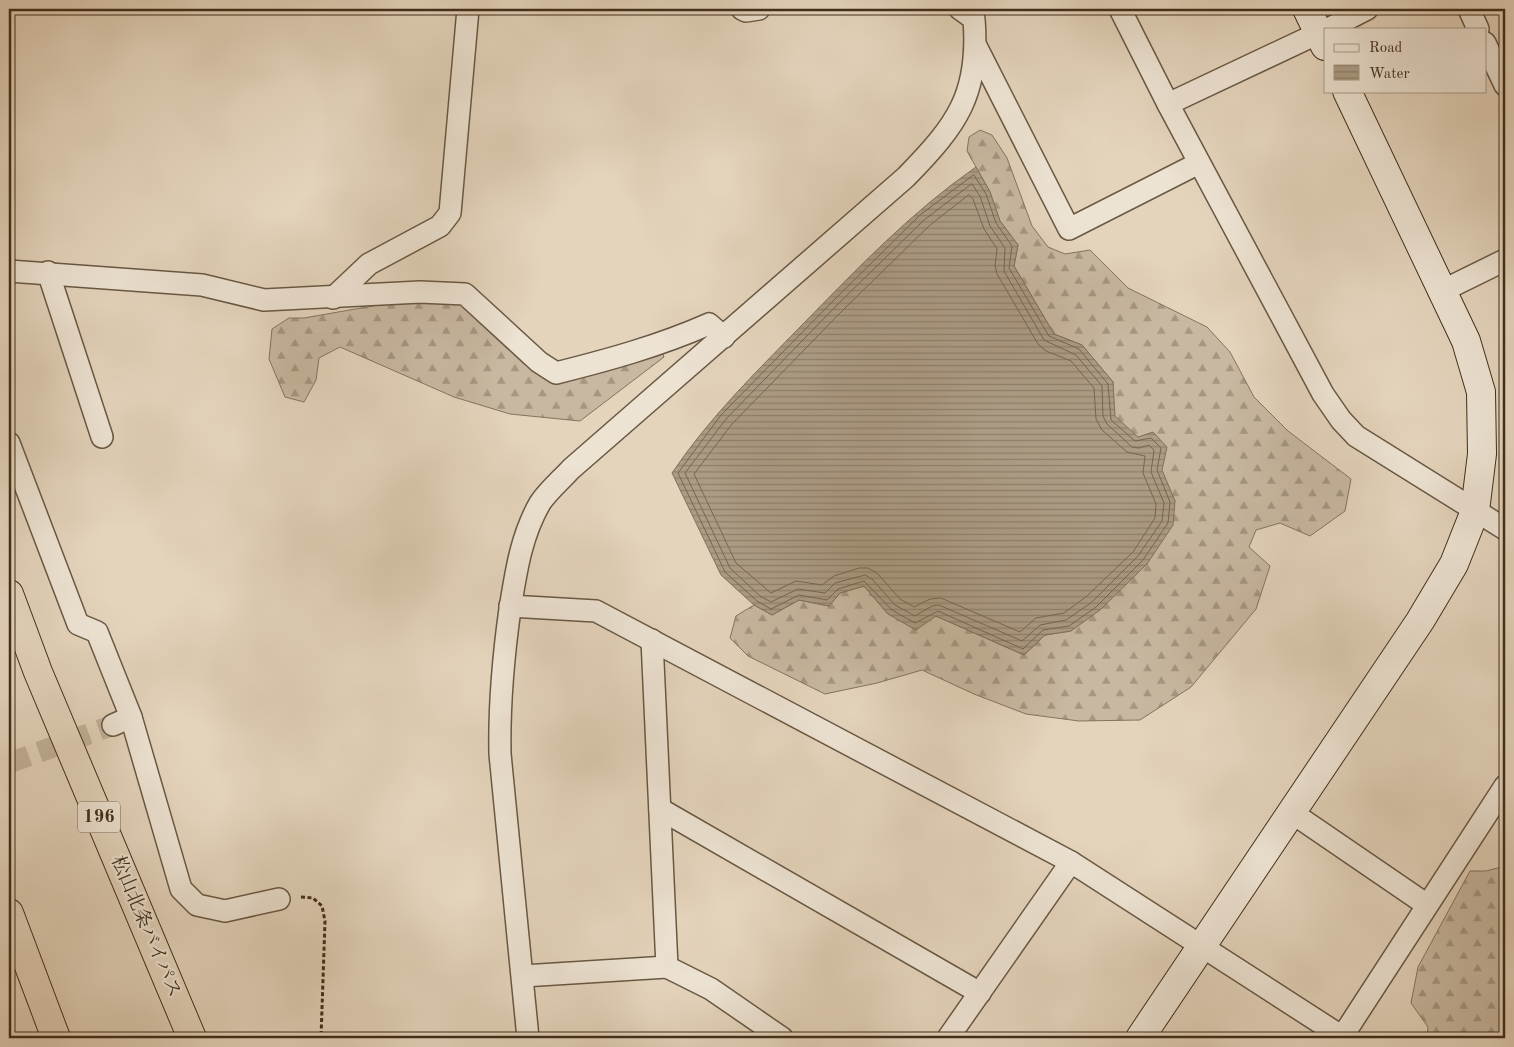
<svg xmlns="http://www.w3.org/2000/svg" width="1514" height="1047" font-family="'Old Standard TT','Noto Serif JP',serif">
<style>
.forest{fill:url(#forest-firs);stroke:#84745e}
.water{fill:url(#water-rules);stroke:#81705b}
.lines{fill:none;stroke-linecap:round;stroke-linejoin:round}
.shore{stroke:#766650;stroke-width:1}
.street-tunnel{stroke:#c3b39c;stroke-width:21;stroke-dasharray:21 11;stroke-linecap:butt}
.street-casing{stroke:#695843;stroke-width:24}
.secondary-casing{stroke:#402f1b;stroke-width:30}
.highway-casing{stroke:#402f1b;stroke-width:30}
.path{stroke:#402f1b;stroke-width:3;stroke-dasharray:4 2.5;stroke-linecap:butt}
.street{stroke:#ede3d3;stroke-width:21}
.secondary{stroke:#ede3d3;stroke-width:28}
.highway{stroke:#e4d4bc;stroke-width:28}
.labels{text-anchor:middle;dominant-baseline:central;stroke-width:4.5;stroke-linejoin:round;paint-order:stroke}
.shield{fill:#ede3d3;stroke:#746552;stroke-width:1}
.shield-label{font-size:18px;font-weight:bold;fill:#402f1b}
.street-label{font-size:19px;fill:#402f1b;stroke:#ede3d3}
</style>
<defs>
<pattern id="forest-firs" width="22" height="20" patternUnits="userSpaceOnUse" patternTransform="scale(1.25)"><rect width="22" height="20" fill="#c8b8a1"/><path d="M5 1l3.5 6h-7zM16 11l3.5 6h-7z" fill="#a49682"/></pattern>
<pattern id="water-rules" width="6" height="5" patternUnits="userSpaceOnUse" patternTransform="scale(1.25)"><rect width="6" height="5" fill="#ac9c85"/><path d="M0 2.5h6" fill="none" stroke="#8d806c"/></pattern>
</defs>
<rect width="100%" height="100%" fill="#e4d4bc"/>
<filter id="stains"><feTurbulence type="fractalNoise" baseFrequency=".004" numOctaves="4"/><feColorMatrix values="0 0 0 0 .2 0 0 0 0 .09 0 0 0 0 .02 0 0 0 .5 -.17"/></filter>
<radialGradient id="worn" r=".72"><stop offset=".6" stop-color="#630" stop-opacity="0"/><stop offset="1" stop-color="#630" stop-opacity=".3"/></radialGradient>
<g class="forest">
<path d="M980 130 992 135 1007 158 1032 226 1048 247 1065 254 1090 250 1128 288 1207 327 1230 352 1254 397 1288 431 1351 479 1345 511 1310 536 1280 523 1256 530 1249 547 1270 566 1256 609 1191 687 1140 720 1079 721 1026 714 974 694 922 670 877 683 825 694 748 656 730 638 736 616 754 605 772 615 799 600 829 606 840 593 864 586 888 614 936 616 1024 655 1045 635 1071 631 1175 501C1159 464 1145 443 1114 416L1113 382 1082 345 1054 334 1014 266 1018 245 1000 221 990 192 967 151 969 137Z"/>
<path d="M418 298 459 302 523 363 545 374 659 344 664 357 580 421 510 414 454 397 340 347 319 358 316 380 304 402 285 397 269 359 272 329 289 318H304Z"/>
<path d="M1505 866V1038H1427L1428 1027 1411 1003 1418 967 1470 871H1486Z"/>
</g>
<path class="water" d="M976 167 990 192 1000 221 1018 245 1014 266 1054 334 1082 345 1113 382 1115 416 1138 437 1153 432 1167 447 1162 470 1175 501 1173 525 1147 564 1100 610 1071 631 1045 635 1024 655 936 616 916 630 888 614 864 586 840 593 829 606 799 600 772 615 754 605 721 575 672 473C709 418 755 373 802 325 857 269 911 212 976 167Z"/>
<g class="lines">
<g class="shore">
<path d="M974 175 986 194 996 223 1012 246 1009 268 1049 336 1079 349 1108 384 1111 420 1135 441 1151 438 1161 448 1157 470 1170 502 1168 523 1143 560 1096 607 1069 626 1043 630 1023 649 938 611 915 623 892 610 864 581 838 589 827 600 799 595 771 609 757 601 725 572 678 473 721 415 833 301 920 215Z"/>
<path d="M972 184 980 196 990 226 1005 248 1004 271 1044 340 1076 355 1102 386 1103 416 1107 424 1132 447 1139 448 1149 445 1154 450 1151 472 1164 503 1162 521 1138 556 1092 602 1066 620 1040 625 1022 641 939 605 932 606 915 616 895 605 872 579 865 575 835 583 825 593 798 589 771 602 760 596 730 568 685 473 726 419 837 305 924 220Z"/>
<path d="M969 195 973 199 984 229 997 249 995 265 997 274 1038 344 1046 351 1071 361 1094 388 1096 419 1102 430 1127 452 1145 456 1143 473 1156 504 1155 518 1133 552 1087 596 1064 613 1036 618 1020 632 941 598 930 599 914 607 900 599 878 574 868 568H859L834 576 822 585 796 581 771 593 736 563 694 474 732 424 843 310 929 226Z"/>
</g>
<path class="street-tunnel" d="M9 763 113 725"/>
<g class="street-casing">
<g id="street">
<path d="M742 9 746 11 759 9"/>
<path d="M1120 9 1168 104 1323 394 1341 420 1356 436 1505 529"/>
<path d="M1469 9 1478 29"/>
<path d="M1328 29 1367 9"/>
<path d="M1485 43 1505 85"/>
<path d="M976 46 1069 229 1199 163"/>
<path d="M1168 104 1325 30"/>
<path d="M9 271 202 285 264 300 420 292 465 294 539 362 556 373C608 360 659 346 709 324L724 337"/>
<path d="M48 272 102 437"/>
<path d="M1444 290 1505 260"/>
<path d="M333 298 369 264 440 226 450 213 468 9"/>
<path d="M9 443 78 624 97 632 131 717 113 725"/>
<path d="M510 606 596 611 1071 862 1344 1038"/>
<path d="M652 640 667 967 711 989 782 1038"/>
<path d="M131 717 181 889 197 905 225 911 279 899"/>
<path d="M660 809 980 993"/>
<path d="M1291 812 1427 905"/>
<path d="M523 976 667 967"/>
<path d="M1342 1037 1505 786"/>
<path d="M528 1038 500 754C499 703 503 659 510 609 516 572 521 536 540 503 548 491 561 480 571 469L906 177C957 125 980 94 974 19L960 9"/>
<path d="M948 1038 1071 862"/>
</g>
</g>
<g class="secondary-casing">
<g id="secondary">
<path d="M1307 9 1325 46"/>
<path d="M1140 1038 1420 621 1454 564 1475 511 1482 454 1481 392 1466 341 1347 91"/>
</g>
</g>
<g class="highway-casing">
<g id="highway">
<path d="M9 594 38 672 192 1038"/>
<path d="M9 913 56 1038"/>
</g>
</g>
<path class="path" d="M301 897 313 898 322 906 325 921 321 1038"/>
<use href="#street" class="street"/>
<use href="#secondary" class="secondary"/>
<use href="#highway" class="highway"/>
</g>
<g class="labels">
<rect class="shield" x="78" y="801.5" width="42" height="31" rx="4"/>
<g class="shield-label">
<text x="99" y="817">196</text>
</g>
<g class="street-label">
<text transform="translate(145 927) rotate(67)">松山北条バイパス</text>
</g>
</g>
<rect width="1514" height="1047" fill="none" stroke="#e4d4bc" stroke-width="30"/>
<rect x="10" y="10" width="1494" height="1027" fill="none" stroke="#402f1b" stroke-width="2.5"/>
<rect x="15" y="15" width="1484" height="1017" fill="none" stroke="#402f1b"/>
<rect x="1324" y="28" width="162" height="65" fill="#ede3d3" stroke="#a89b89"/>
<rect x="1334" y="44" width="25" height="8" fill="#ede3d3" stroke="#a89b89"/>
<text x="1369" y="52" font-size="15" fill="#402f1b">Road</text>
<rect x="1334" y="65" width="25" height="15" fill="url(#water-rules)" stroke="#a89b89"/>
<text x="1369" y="78" font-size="15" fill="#402f1b">Water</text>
<rect width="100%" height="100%" filter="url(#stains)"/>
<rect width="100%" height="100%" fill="url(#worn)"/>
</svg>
